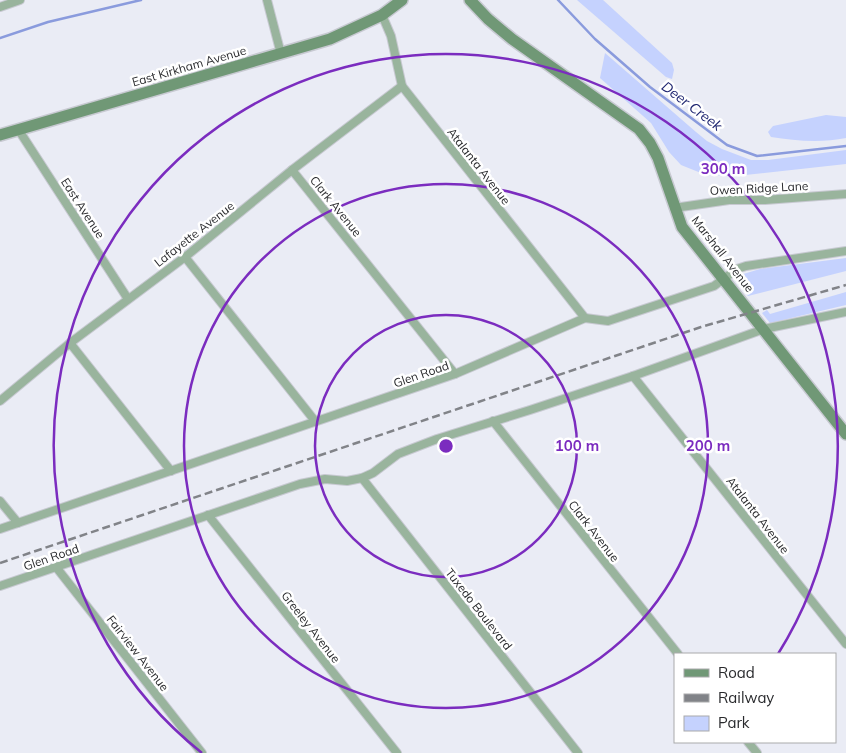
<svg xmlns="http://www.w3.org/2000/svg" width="846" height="753" font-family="Mulish,sans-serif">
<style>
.green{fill:#c5d2fe}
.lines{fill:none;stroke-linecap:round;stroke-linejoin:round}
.stream{stroke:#8a9bdd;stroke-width:2.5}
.street-casing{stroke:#c7c9d1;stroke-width:10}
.secondary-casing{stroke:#c7c9d1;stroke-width:14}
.street{stroke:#99b49d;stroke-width:8}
.secondary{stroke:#709876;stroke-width:11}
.rail{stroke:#818388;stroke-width:2.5;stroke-dasharray:8 4;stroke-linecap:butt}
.ring{fill:none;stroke:#7b2cbf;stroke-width:2.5}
.labels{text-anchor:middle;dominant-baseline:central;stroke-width:5;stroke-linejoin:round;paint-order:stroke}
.street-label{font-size:12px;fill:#292a2d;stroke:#fff}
.water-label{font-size:14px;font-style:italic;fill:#1e2570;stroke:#fff}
.centre{fill:#7b2cbf;stroke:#fff;stroke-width:2.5}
.ring-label{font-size:15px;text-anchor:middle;font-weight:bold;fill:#7b2cbf;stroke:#fff;stroke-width:5;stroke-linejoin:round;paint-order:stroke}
</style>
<rect width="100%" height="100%" fill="#eaecf5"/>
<g class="green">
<path d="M577 0H603L672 63 674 70 672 79 666 77Z"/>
<path d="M605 53 696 132 707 141 722 149 751 160H768L846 150V164L736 176 706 175 681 165 669 152 651 123 600 78Z"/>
<path d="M826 115 846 117V138C822 143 795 141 771 137L768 132 773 126Z"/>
<path d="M846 258V271L748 296 736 281 740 275 760 269Z"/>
<path d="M846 292V305L770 323 762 313 767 310 770 314Z"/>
</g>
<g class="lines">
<g class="stream">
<path d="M558 0 595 39 650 87 727 145 757 156 846 146"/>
<path d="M0 38 48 22 141 0"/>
</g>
<g class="street-casing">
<g id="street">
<path d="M267 0 281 54"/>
<path d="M0 7 20 0"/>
<path d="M382 15 391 36 402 86 585 318"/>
<path d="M18 129 128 299"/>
<path d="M292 170 455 374"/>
<path d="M674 208 729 200H765L846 194"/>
<path d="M185 257 315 421"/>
<path d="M70 343 171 471"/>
<path d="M633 376 846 644"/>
<path d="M0 401 70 343 185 257 292 170 402 86"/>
<path d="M493 421 678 654"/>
<path d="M362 478 578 753"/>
<path d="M0 501 18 523"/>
<path d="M208 515 397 753"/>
<path d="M0 529 455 374 585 318 608 321 714 286 737 269 746 266 846 251"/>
<path d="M56 567 202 753"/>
<path d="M0 586 300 484 325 479 347 481 362 478 373 473 398 454 437 439 530 410 633 376 764 329 846 312"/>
<path d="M748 742 757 753"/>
</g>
</g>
<g class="secondary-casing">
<g id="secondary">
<path d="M470 0 488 19 512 39 639 129 650 143 658 158 682 227 846 434"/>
<path d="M0 135 330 39 382 15 402 0"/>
</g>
</g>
<use href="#street" class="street"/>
<use href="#secondary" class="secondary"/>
<path class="rail" d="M0 563 701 327 846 285"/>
</g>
<g class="ring">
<circle cx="446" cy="446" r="131"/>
<circle cx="446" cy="446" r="262"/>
<path d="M202 753A392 392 0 1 1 778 654"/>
</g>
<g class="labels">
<g class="street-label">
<text transform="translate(189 66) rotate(-16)">East Kirkham Avenue</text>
<text transform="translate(479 166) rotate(52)">Atalanta Avenue</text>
<text transform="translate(759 188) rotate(-3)">Owen Ridge Lane</text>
<text transform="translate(336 206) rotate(51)">Clark Avenue</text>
<text transform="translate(83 208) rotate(57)">East Avenue</text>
<text transform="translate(194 234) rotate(-38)">Lafayette Avenue</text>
<text transform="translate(723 254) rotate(52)">Marshall Avenue</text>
<text transform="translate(421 374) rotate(-19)">Glen Road</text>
<text transform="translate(758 515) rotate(52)">Atalanta Avenue</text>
<text transform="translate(594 531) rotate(52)">Clark Avenue</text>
<text transform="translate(51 557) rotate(-19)">Glen Road</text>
<text transform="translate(479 609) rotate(52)">Tuxedo Boulevard</text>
<text transform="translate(311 627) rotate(52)">Greeley Avenue</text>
<text transform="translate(138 653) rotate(52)">Fairview Avenue</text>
</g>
<g class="water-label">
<text transform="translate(692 106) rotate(37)">Deer Creek</text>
</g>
</g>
<circle cx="446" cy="446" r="8" class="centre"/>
<g class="ring-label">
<text x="723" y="174">300 m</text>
<text x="577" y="451">100 m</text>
<text x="708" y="451">200 m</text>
</g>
<rect x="674" y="653" width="162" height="90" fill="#ffffff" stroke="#a9aaab"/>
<rect x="684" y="669" width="25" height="8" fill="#709876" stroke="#a9aaab"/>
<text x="718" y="678" font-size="15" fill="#292a2d">Road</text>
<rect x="684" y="694" width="25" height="8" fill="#818388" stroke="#a9aaab"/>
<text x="718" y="703" font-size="15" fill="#292a2d">Railway</text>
<rect x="684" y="716" width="25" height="15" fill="#c5d2fe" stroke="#a9aaab"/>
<text x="718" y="728" font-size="15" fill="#292a2d">Park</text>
</svg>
